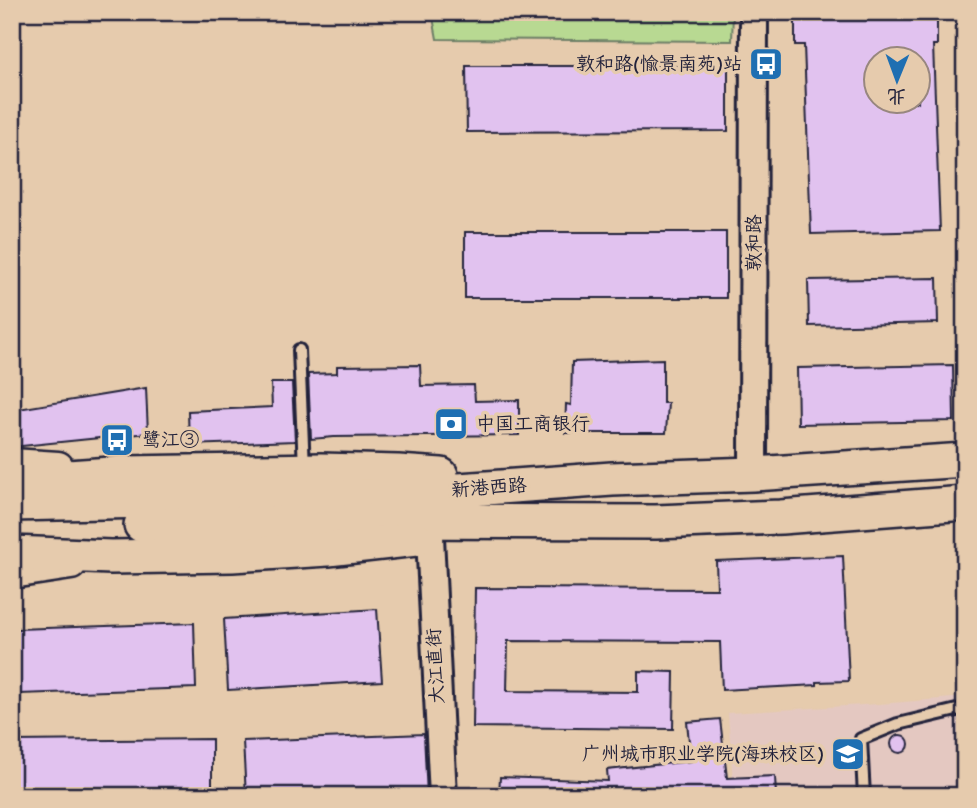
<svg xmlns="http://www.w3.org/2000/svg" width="977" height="808" font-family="'Balsamiq Sans','LXGW WenKai TC',sans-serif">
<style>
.built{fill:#e4c8c1}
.green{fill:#b8d992;stroke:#6d7e66;stroke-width:2}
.building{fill:#e1c2ef;stroke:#22223b;stroke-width:2;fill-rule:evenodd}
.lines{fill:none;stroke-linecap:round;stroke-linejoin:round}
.service-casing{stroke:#22223b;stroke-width:16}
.tertiary-casing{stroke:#22223b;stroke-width:32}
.secondary-casing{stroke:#22223b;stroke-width:35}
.primary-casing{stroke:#22223b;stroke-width:38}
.service{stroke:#e6cbad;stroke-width:10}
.tertiary{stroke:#e6cbad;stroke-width:26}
.secondary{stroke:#e6cbad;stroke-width:30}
.primary{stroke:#e6cbad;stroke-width:33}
.labels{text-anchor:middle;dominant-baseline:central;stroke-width:7;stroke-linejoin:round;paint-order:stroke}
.poi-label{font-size:19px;fill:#22223b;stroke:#e6cbad;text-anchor:end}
.street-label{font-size:19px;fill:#22223b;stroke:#e6cbad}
</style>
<rect width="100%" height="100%" fill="#e6cbad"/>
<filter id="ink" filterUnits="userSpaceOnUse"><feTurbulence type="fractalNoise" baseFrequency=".0143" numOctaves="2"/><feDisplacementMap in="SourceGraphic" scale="14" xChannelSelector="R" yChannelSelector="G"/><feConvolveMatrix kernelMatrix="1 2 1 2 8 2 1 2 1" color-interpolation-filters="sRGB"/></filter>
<g filter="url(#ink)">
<path class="built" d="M965 697V796H734L728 713 879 704Z"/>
<path class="green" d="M432 12H733L732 41 437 39Z"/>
<g class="building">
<path d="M795 12H937V45H933L940 231 811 234 804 45H795ZM876 60H918V102H876Z"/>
<path d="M466 66H728V131L467 132Z"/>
<rect x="465" y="232" width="261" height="66"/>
<path d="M937 278 938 323 809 326 808 280Z"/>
<path d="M663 359V403H668L666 433H565L566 404 571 405 572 362Z"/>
<path d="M420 365 421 386 474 385 475 401 519 400V435L334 437 311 439 308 374 337 373V366Z"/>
<path d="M953 365 954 421 798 424 797 368Z"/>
<path d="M271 383H292L295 441 189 445 188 411 272 407Z"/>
<path d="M146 388 148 433 12 447V410Z"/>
<path d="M843 556 849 681 817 682V685L722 690 720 642 508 641 507 691 638 692V671L674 672 673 729 473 727 475 588 717 589 716 561Z"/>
<path d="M377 609 382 681 228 690 224 619Z"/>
<path d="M194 623 196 688 19 694 17 629Z"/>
<path d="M720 719 727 778 775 776 776 796H499L500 777 608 781 607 770 691 761 687 722Z"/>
<path d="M424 734 427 796H246L243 741Z"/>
<circle cx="900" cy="744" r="9"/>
<path d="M212 739V796H12V741Z"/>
</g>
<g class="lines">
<g class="service-casing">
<g id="service">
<path d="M299 350 304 468"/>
<path d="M864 796 861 739 898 724 965 708"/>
</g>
</g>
<g class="tertiary-casing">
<g id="tertiary">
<path d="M753 474 754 12"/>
<path d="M430 537 443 796"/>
</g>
</g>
<g class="secondary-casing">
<g id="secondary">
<path d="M12 464 58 467"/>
<path d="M12 573 71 564"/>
</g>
</g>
<g class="primary-casing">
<g id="primary">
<path d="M12 481 125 473 321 470 398 472 441 475"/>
<path d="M12 504 373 496 612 479 753 474 965 460"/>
<path d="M141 525 382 521 656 522 781 517 965 503"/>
<path d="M12 553 111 557 232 555 328 549 416 539"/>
</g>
</g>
<use href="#service" class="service"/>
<use href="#tertiary" class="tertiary"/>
<use href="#secondary" class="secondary"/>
<use href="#primary" class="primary"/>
</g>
</g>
<defs>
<g id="bus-square" transform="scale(1.75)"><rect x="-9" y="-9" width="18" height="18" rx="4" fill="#1f6fb2" stroke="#e6cbad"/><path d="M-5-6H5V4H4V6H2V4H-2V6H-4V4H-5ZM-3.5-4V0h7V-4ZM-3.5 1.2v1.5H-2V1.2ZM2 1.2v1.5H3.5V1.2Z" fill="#fff"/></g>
<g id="bank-square" transform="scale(1.75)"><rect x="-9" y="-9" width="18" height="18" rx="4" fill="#1f6fb2" stroke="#e6cbad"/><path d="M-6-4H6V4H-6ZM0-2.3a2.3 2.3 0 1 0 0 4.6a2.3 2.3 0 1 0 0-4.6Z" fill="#fff"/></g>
<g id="university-square" transform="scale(1.75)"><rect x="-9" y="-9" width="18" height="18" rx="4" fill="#1f6fb2" stroke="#e6cbad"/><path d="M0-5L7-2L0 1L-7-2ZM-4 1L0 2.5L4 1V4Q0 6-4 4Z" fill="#fff"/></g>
</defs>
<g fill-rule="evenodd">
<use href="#bus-square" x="766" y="64"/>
<use href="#bank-square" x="451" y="424"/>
<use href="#bus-square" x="117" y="440"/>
<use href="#university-square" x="848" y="754"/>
</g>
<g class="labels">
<g class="poi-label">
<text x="742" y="64">敦和路(愉景南苑)站</text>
<text x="476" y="424" text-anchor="start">中国工商银行</text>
<text x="142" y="440" text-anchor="start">鹭江③</text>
<text x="824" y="754">广州城市职业学院(海珠校区)</text>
</g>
<g class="street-label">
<text transform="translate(754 243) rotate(-90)">敦和路</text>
<text transform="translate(489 488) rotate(-4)">新港西路</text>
<text transform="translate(436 666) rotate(-93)">大江直街</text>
</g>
</g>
<rect width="977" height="808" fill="none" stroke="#e6cbad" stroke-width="42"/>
<rect x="21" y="21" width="935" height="766" fill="none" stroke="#22223b" stroke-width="2.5" filter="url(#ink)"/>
<g transform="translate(897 80) rotate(181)"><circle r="33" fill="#e6cbad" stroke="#98877f" stroke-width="2"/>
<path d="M0-5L12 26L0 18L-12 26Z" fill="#1f6fb2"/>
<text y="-10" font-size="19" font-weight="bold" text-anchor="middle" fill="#22223b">北</text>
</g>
</svg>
